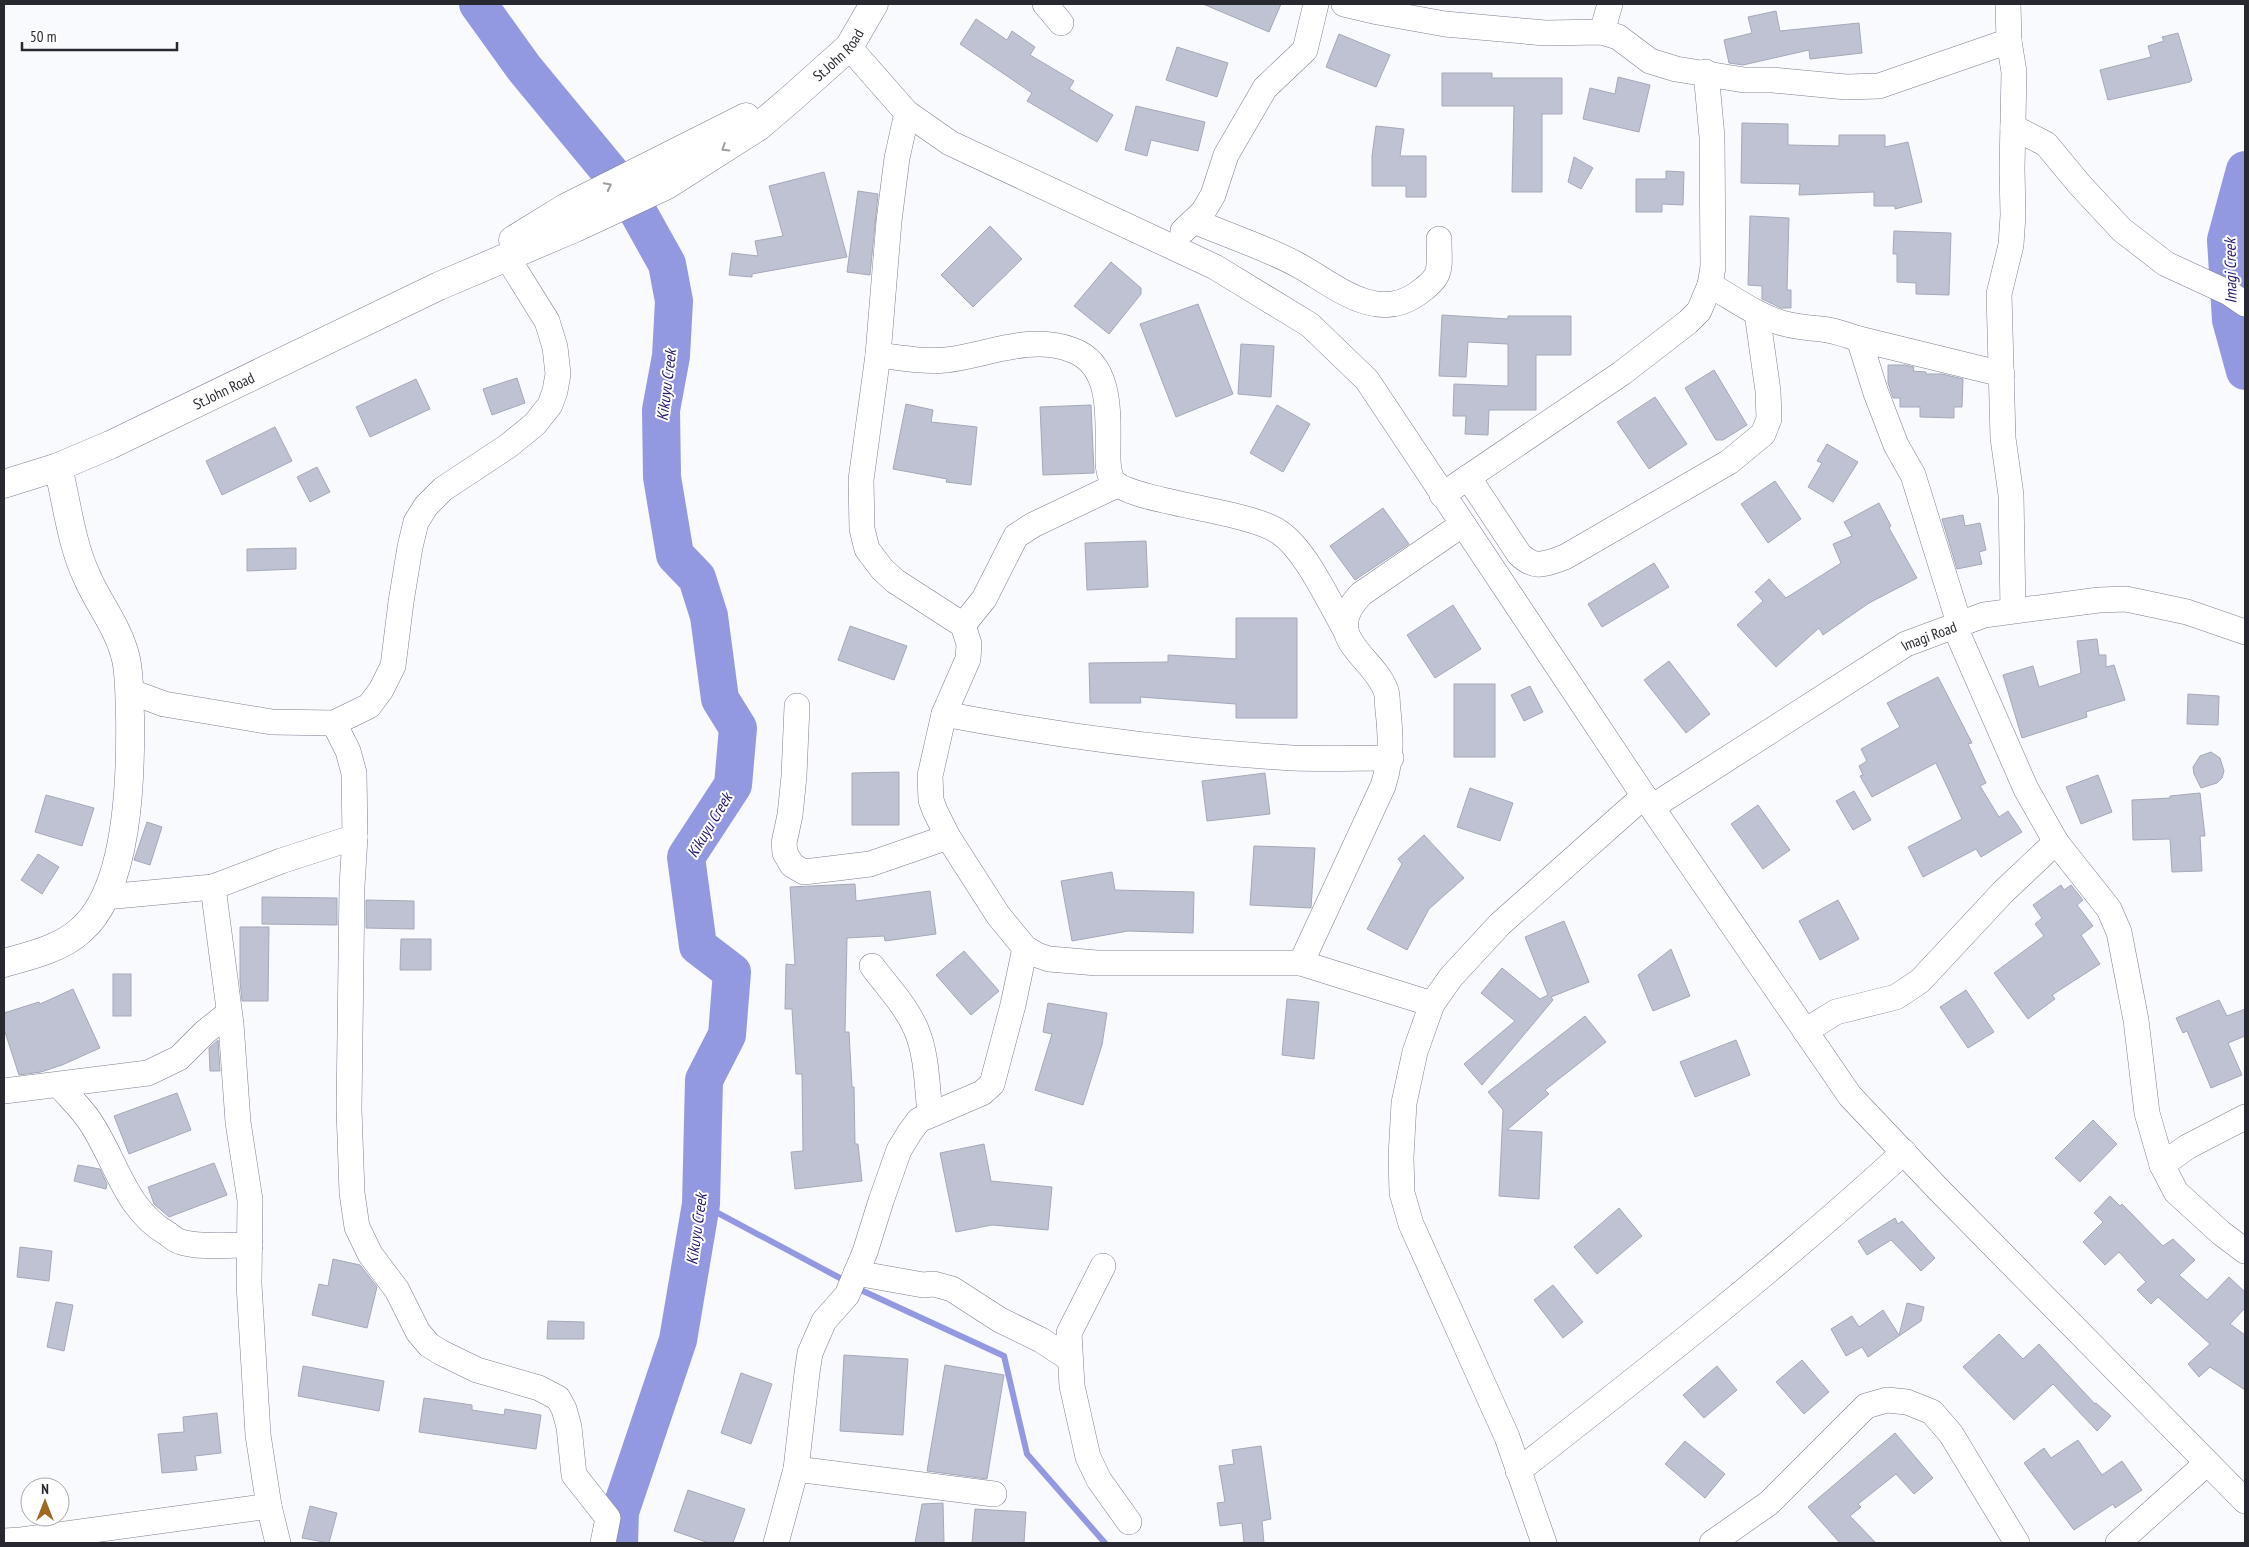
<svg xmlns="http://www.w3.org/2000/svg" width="2249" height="1547" font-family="'PT Sans Narrow',sans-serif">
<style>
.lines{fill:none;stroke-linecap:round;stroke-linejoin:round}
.stream{stroke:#9299e1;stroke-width:6}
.river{stroke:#9299e1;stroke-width:38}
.building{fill:#bfc2d3;stroke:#a5a8b9}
.minor-casing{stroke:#7c7f8f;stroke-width:26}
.tertiary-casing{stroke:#7c7f8f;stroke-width:29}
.minor{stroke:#fff;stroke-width:25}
.tertiary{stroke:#fff;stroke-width:28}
.oneway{stroke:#9e9fa2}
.labels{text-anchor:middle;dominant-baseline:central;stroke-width:4;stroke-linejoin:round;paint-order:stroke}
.street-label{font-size:15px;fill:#282930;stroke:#fff}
.water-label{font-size:16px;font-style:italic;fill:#21176a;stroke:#fff}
</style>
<rect width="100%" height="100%" fill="#f9fafe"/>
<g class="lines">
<g class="stream">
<path d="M701 1204 840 1278"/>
<path d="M863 1291 1004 1356 1027 1454 1105 1543"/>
</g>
<g class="river">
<path d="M478 4 524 68 610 172 638 212 667 264 674 301 671 356 661 410 662 477 675 555 697 578 709 616 720 699 738 728 733 785 686 857 698 946 732 972 727 1035 704 1080 701 1204 678 1340 620 1512 619 1543"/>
<path d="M2245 170 2226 240 2231 320 2245 371"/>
</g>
</g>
<g class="building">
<path d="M1203 4H1281L1269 32Z"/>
<path d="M1776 11 1780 31 1859 23 1862 53 1810 59 1809 50 1743 65 1729 63 1724 40 1752 33 1748 17Z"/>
<path d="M976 19 1007 40 1012 31 1035 47 1030 55 1074 81 1069 89 1113 115 1097 142 1027 101 1032 93 960 44Z"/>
<path d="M2178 33 2192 80 2190 82 2108 100 2100 70 2151 57 2148 46 2164 41 2162 37Z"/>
<path d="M1339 34 1390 55 1376 87 1326 67Z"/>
<path d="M1177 47 1228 63 1217 97 1166 80Z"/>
<path d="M1442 73H1492V78H1562V114H1542V192H1512L1514 106H1442Z"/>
<path d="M1618 77 1650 85 1639 132 1583 119 1590 88 1615 94Z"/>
<path d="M1136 106 1205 122 1198 151 1151 140 1147 156 1125 150Z"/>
<path d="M1742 123 1788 124V145L1839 146V135H1885V147L1908 142 1922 202 1895 209V206H1874V192L1799 195 1800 184 1741 183Z"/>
<path d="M1376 126 1404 129 1400 156H1426V197H1406V186H1372V156Z"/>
<path d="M1574 157 1593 168 1581 189 1568 182Z"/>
<path d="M1666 171 1684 172 1683 205 1662 204V212H1636V179H1666Z"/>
<path d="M824 172 847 257 752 274V277L729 275 732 253 758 256 755 241 783 236 769 186Z"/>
<path d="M858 191 878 194 870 275 847 272Z"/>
<path d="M1750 216 1789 218 1787 290H1791V308H1781L1762 299V286L1748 285Z"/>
<path d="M990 226 1022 259 973 307 941 275Z"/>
<path d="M1894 231 1951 233 1949 295 1916 294V283L1897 282V254H1893Z"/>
<path d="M1111 262 1141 288V294L1109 334 1074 306Z"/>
<path d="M1198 304 1233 394 1176 417 1140 324Z"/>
<path d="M1442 315 1508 319V316H1571V355H1536V410H1489L1488 435 1465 434 1466 416H1453L1454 384 1508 386V344L1468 342 1466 377 1439 376Z"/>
<path d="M1241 344 1274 346 1271 397 1238 394Z"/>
<path d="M1888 365H1905L1914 367 1913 371 1926 372V374H1942L1963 379 1962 407H1954V418L1920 417V407H1900V398H1893L1888 383Z"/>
<path d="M1714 370 1747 425 1723 440H1716L1685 388Z"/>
<path d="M517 378 525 403 492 415 483 389Z"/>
<path d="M416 379 430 409 370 437 356 407Z"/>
<path d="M1655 397 1687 444 1649 469 1617 422Z"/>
<path d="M906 404 933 410 931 422 977 427 971 485 946 482 947 479 893 469Z"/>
<path d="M1091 405 1094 473 1043 475 1040 407Z"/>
<path d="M1277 405 1310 424 1283 472 1250 453Z"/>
<path d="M275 427 292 461 222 495 206 461Z"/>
<path d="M1827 444 1858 462 1833 502 1808 487 1822 463 1817 461Z"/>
<path d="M317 467 330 492 310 502 297 477Z"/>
<path d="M1775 481 1801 519 1768 543 1741 504Z"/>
<path d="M1879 503 1891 526 1889 528 1917 578 1869 603 1823 635 1819 628 1776 667 1737 625 1763 601 1755 592 1769 579 1786 598 1841 563 1833 544 1852 536 1844 522Z"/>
<path d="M1383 508 1409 544 1355 580 1330 546Z"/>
<path d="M1963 515 1965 526 1980 523 1986 550 1979 552 1982 564 1957 569 1942 519Z"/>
<path d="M1146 541 1148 587 1087 590 1085 543Z"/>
<path d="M296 548V569L247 571V549Z"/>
<path d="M1654 563 1669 587 1602 627 1588 604Z"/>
<path d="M1453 605 1481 649 1435 678 1407 635Z"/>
<path d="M1236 618H1297V718H1236V704L1140 697 1141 703H1090L1089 663 1168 662V655L1236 659Z"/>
<path d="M850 626 907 646 894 680 838 660Z"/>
<path d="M2097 639 2099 655H2106V667L2114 665 2125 700 2086 712 2087 717 2022 738 2003 675 2033 666 2039 687 2081 673 2077 641Z"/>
<path d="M1669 661 1710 714 1686 733 1644 680Z"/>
<path d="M1938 677 1972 743 1968 744 1986 783 1980 786 1999 817 2008 811 2022 832 1981 857 1976 849 1923 877 1908 847 1962 819 1936 763 1872 797 1860 776 1863 775 1859 766 1867 761 1861 749 1900 727 1887 703Z"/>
<rect x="1454" y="684" width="41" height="73"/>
<path d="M1530 686 1543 712 1524 721 1511 695Z"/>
<path d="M2188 694 2219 696 2218 725 2187 724Z"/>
<path d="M2211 752 2220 758 2224 771 2222 778 2217 783 2201 788 2194 774 2193 767 2200 756Z"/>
<path d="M899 772V825H852V773Z"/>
<path d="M1265 773 1270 814 1207 821 1202 781Z"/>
<path d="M2098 775 2112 812 2081 824 2066 787Z"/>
<path d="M1470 788 1513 803 1500 841 1457 827Z"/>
<path d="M1854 791 1871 820 1853 830 1836 801Z"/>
<path d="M2200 793 2205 836H2200L2202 871 2172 872 2170 839 2133 840 2132 800 2170 798V796Z"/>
<path d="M46 795 94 808 82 846 35 832Z"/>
<path d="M1758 805 1790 850 1763 869 1731 824Z"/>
<path d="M147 822 162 827 150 865 134 860Z"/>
<path d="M1424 835 1464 878 1429 909 1407 950 1367 929 1402 864 1398 859Z"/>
<path d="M1254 846 1315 848 1311 908 1250 905Z"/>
<path d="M38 854 59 867 42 894 21 880Z"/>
<path d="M1112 872 1115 890 1194 892 1193 933 1128 931 1072 941 1061 881Z"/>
<path d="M855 884 856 901 930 891 936 934 885 941 884 936 847 938 845 1032H849L852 1087H854L855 1144H858L862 1181 795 1189 791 1152 803 1151 802 1074H796L792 1009H785L786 964 795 965 790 887Z"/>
<path d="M2061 885 2064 890 2071 885 2083 900 2077 905 2093 926 2081 935 2100 964 2052 995 2055 999 2028 1019 1994 973 2044 936 2035 924 2042 918 2033 905Z"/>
<path d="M262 897 337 898V925L262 924Z"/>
<path d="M366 900 414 901V929L366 928Z"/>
<path d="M1838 900 1859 939 1820 960 1799 921Z"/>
<path d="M1564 921 1589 982 1551 997 1553 1000 1482 1085 1464 1064 1515 1021 1481 993 1502 968 1540 999 1548 995 1525 937Z"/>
<path d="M240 927H269L268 1001H242L240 981Z"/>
<path d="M401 939H431V970H400Z"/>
<path d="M1671 949 1690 996 1653 1011 1638 975Z"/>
<path d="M964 951 999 991 971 1015 936 975Z"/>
<rect x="113" y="974" width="18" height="42"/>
<path d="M73 989 100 1048 62 1065 41 1072 19 1075 4 1029V1013L39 1002 40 1004Z"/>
<path d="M1966 990 1994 1032 1968 1048 1940 1007Z"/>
<path d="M1287 999 1319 1002 1314 1059 1282 1055Z"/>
<path d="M2219 1000 2227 1016 2245 1009V1036L2228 1043 2242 1075 2211 1088 2187 1031 2183 1033 2176 1018Z"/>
<path d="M1048 1003 1107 1013 1102 1045 1083 1105 1035 1090 1052 1034 1043 1032Z"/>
<path d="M1585 1016 1606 1042 1545 1090 1549 1094 1507 1130 1542 1132 1539 1199 1499 1196 1503 1110 1488 1092Z"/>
<path d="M218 1040 220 1071H210L209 1048Z"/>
<path d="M1736 1040 1750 1075 1695 1097 1680 1062Z"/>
<path d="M177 1093 191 1130 129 1154 114 1116Z"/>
<path d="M2093 1120 2117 1144 2080 1182 2055 1158Z"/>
<path d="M984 1144 991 1181 1052 1187 1048 1230 992 1225 956 1232 940 1153Z"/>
<path d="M214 1163 227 1195 169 1217 154 1204 148 1187Z"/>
<path d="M78 1165 100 1169 107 1184 106 1189 74 1181Z"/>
<path d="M2110 1196 2120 1206 2122 1204 2163 1246 2173 1239 2195 1260 2179 1275 2207 1300 2229 1277 2245 1292V1308L2230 1324 2245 1335V1390L2210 1367 2199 1377 2188 1364 2210 1344 2158 1297 2151 1304 2137 1290 2146 1282 2119 1252 2105 1265 2083 1242 2103 1222 2094 1213Z"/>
<path d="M1619 1208 1642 1236 1597 1274 1574 1247Z"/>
<path d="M1895 1218 1898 1224 1902 1221 1935 1258 1921 1271 1891 1240 1867 1255 1858 1241Z"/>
<path d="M20 1247 52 1251 49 1281 17 1277Z"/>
<path d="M333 1259 360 1265 377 1287 367 1328 312 1315 319 1284 328 1286Z"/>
<path d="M1553 1285 1583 1322 1563 1338 1534 1300Z"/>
<path d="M56 1302 73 1305 64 1351 47 1347Z"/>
<path d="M1907 1303 1924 1307 1921 1321 1868 1357 1862 1347 1846 1356 1831 1329 1852 1316 1859 1327 1883 1310 1899 1335Z"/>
<path d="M548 1321 584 1322V1339H547Z"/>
<path d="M1999 1334 2023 1359 2039 1344 2095 1404 2096 1403 2111 1416 2097 1431 2053 1384 2014 1420 1963 1367Z"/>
<path d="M844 1355 908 1359 903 1435 840 1431Z"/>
<path d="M1802 1360 1829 1392 1804 1414 1776 1382Z"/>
<path d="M945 1365 1004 1375 987 1479 927 1471Z"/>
<path d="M303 1366 384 1381 379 1411 298 1396Z"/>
<path d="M1717 1366 1737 1390 1704 1418 1683 1395Z"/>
<path d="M741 1373 772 1384 751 1444 721 1433Z"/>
<path d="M424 1398 472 1405V1410L504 1415 505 1409 541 1415 536 1449 419 1432Z"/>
<path d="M217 1413 221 1453 195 1456 197 1470 162 1473 158 1434 184 1432 183 1417Z"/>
<path d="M1895 1433 1933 1478 1914 1494 1896 1474 1858 1504 1861 1507 1850 1516 1876 1543H1840L1808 1507Z"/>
<path d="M2078 1440 2102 1475 2122 1461 2142 1490 2115 1508 2113 1504 2074 1530 2024 1463 2044 1448 2051 1458Z"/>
<path d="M1685 1441 1725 1474 1705 1498 1665 1464Z"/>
<path d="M1261 1446 1271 1519 1262 1521 1264 1543H1244L1242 1523 1220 1526 1217 1503 1225 1502 1219 1466 1234 1464 1232 1450Z"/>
<path d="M688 1490 745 1509 733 1543H709L674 1531Z"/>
<path d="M943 1503 944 1543H915L922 1504Z"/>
<path d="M310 1506 337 1513 329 1543 302 1538Z"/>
<path d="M975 1509 1026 1512 1024 1543H972Z"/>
</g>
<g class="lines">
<g class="minor-casing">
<g id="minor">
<path d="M1045 4 1061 23"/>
<path d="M1344 4 1378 12 1445 24 1545 33 1602 32 1618 37 1650 61 1676 69 1744 80H1773L1846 87 1879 86 2009 41"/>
<path d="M2008 4 2009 41 2014 72 2012 169 2013 215 2011 245 1999 294 2003 438 2011 495 2013 610"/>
<path d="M1602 32 1610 4"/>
<path d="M849 47 907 113 950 143 1215 267 1310 325 1367 380 1644 796 1850 1096 1939 1190 2245 1501"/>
<path d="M907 113 897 158 889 221 878 355 861 480 862 529 867 549 882 569 895 581 963 625 969 644 968 659 944 714 930 776 931 800 935 811 948 837 998 915 1025 948 1037 955 1049 959 1097 963H1301L1432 1004"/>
<path d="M2013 127 2046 144 2080 185 2122 230 2166 264 2229 293 2245 304"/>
<path d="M1194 221C1227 235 1264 247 1296 264 1332 283 1375 324 1417 294 1444 275 1439 270 1439 239"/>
<path d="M1183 231 1203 212 1213 195 1226 155 1265 88 1305 50 1316 4"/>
<path d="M1710 285C1733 298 1757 316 1782 323 1796 327 1808 328 1821 329 1834 330 1846 335 1859 339L2002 374"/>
<path d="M1859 339 1876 393 1896 445 1913 475 1959 623"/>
<path d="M878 355C901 358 923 362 946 360 988 355 1029 334 1072 350 1112 364 1108 415 1108 449 1108 459 1107 470 1112 479 1125 502 1245 509 1279 532 1306 550 1329 602 1346 631"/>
<path d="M1468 477 1519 554C1535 570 1545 564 1565 557L1729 462 1763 434 1769 419 1768 391 1757 313"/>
<path d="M1442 495 1622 373 1688 322 1699 311 1710 285 1713 267 1712 137 1706 72"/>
<path d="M963 625 984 599 1016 536 1033 525 1117 485"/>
<path d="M1954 625 2026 789 2056 842 2109 909 2119 932 2136 1020 2147 1113 2162 1165 2176 1192 2221 1233 2245 1251"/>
<path d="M129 691 164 704 272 722 334 723 369 706 381 690 393 666 401 602 410 547 416 522 426 506 443 489 508 446 535 424 550 405 555 391 558 374 555 347 547 321 507 257"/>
<path d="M797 706 794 776 790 815 784 843 785 853 792 865 804 872 870 864 948 837"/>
<path d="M944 714C1059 736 1175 751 1292 758 1325 759 1358 758 1391 758"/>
<path d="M334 723 348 751 354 773 355 837 352 886 349 1109 352 1193 357 1227 370 1254 397 1290 418 1332 429 1345 442 1353 477 1370 539 1388 558 1398 564 1409 569 1427 574 1475 608 1518 603 1543"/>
<path id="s1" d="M1652 807 1906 644 1984 615 2099 600 2126 599 2187 612 2245 632"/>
<path d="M213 887 231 1024 238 1122 250 1200 249 1284 258 1435 269 1506 278 1543"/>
<path d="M105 897 213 887 281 861 355 837"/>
<path d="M1301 963 1383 786C1392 758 1391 739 1388 710 1387 705 1388 697 1386 691 1374 656 1319 638 1361 594L1463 524"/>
<path d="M872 966C887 986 906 1006 916 1029 927 1054 927 1087 930 1113"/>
<path d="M1805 1031 1836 1012 1896 997 1920 981 2003 892 2056 842"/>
<path d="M59 1085C69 1097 80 1107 89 1120 116 1159 124 1209 168 1234 172 1237 176 1241 181 1242 200 1248 229 1245 250 1245"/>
<path d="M4 1091 148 1073 179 1058 205 1032 229 1013"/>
<path d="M2162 1165 2187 1147 2245 1117"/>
<path d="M1103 1266 1069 1333 1072 1386 1088 1457 1099 1480 1129 1522"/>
<path d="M856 1273 923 1285 934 1284 952 1289 1000 1320 1041 1340 1070 1359"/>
<path d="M796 1469 994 1494"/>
<path d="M1518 1471C1650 1368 1781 1265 1904 1152"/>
<path d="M4 1541 21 1540 269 1506"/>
<path d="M776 1543 796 1469 807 1373 810 1353 824 1321 847 1295 865 1252 881 1201 899 1150 910 1132 919 1120 982 1093 992 1084 1013 1005 1025 948"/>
<path d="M1544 1543 1507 1437 1411 1224 1402 1193 1401 1157 1404 1103 1415 1052 1432 1004 1451 977 1500 924 1644 796"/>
<path d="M1712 1543 1769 1503 1866 1406 1887 1400 1907 1402 1932 1412 1951 1434 2017 1543"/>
<path d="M2118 1543 2207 1463"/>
</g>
</g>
<g class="tertiary-casing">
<g id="tertiary">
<path d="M513 240 565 208 746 117"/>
<path id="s2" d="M4 484 58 467 110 445 439 286 575 228 667 185 758 127 792 98 849 47 874 4"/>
<path d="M4 963C29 956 60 949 80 931 129 890 131 775 130 715 129 697 130 677 126 659 119 628 99 605 87 577 71 543 67 503 58 467"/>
</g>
</g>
<use href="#minor" class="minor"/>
<use href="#tertiary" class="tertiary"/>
</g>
<defs><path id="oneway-chevron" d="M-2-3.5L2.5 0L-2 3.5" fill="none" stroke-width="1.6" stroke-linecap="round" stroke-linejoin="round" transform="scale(1.25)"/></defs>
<g class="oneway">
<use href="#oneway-chevron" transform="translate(725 148) rotate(148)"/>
<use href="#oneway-chevron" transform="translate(608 186) rotate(-27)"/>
</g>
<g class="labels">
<g class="street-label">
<text stroke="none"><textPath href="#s2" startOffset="944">St.John Road</textPath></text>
<text stroke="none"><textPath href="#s2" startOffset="239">St.John Road</textPath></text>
<text stroke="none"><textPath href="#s1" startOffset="326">Imagi Road</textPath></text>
</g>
<g class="water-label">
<text transform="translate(2230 271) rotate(-91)">Imagi Creek</text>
<text transform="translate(666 385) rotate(-83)">Kikuyu Creek</text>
<text transform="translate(709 825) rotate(-59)">Kikuyu Creek</text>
<text transform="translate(696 1229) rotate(-82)">Kikuyu Creek</text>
</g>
</g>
<rect width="2249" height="1547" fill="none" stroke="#282930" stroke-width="10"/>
<g transform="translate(45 1502)"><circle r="24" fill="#ffffff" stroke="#a9a9ac"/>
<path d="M0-4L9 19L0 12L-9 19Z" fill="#9f6923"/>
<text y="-8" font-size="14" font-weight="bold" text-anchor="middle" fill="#282930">N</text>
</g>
<path d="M22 42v8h155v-8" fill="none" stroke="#282930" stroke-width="2.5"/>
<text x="30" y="42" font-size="15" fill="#282930" stroke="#ffffff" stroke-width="4" paint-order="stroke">50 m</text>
</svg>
